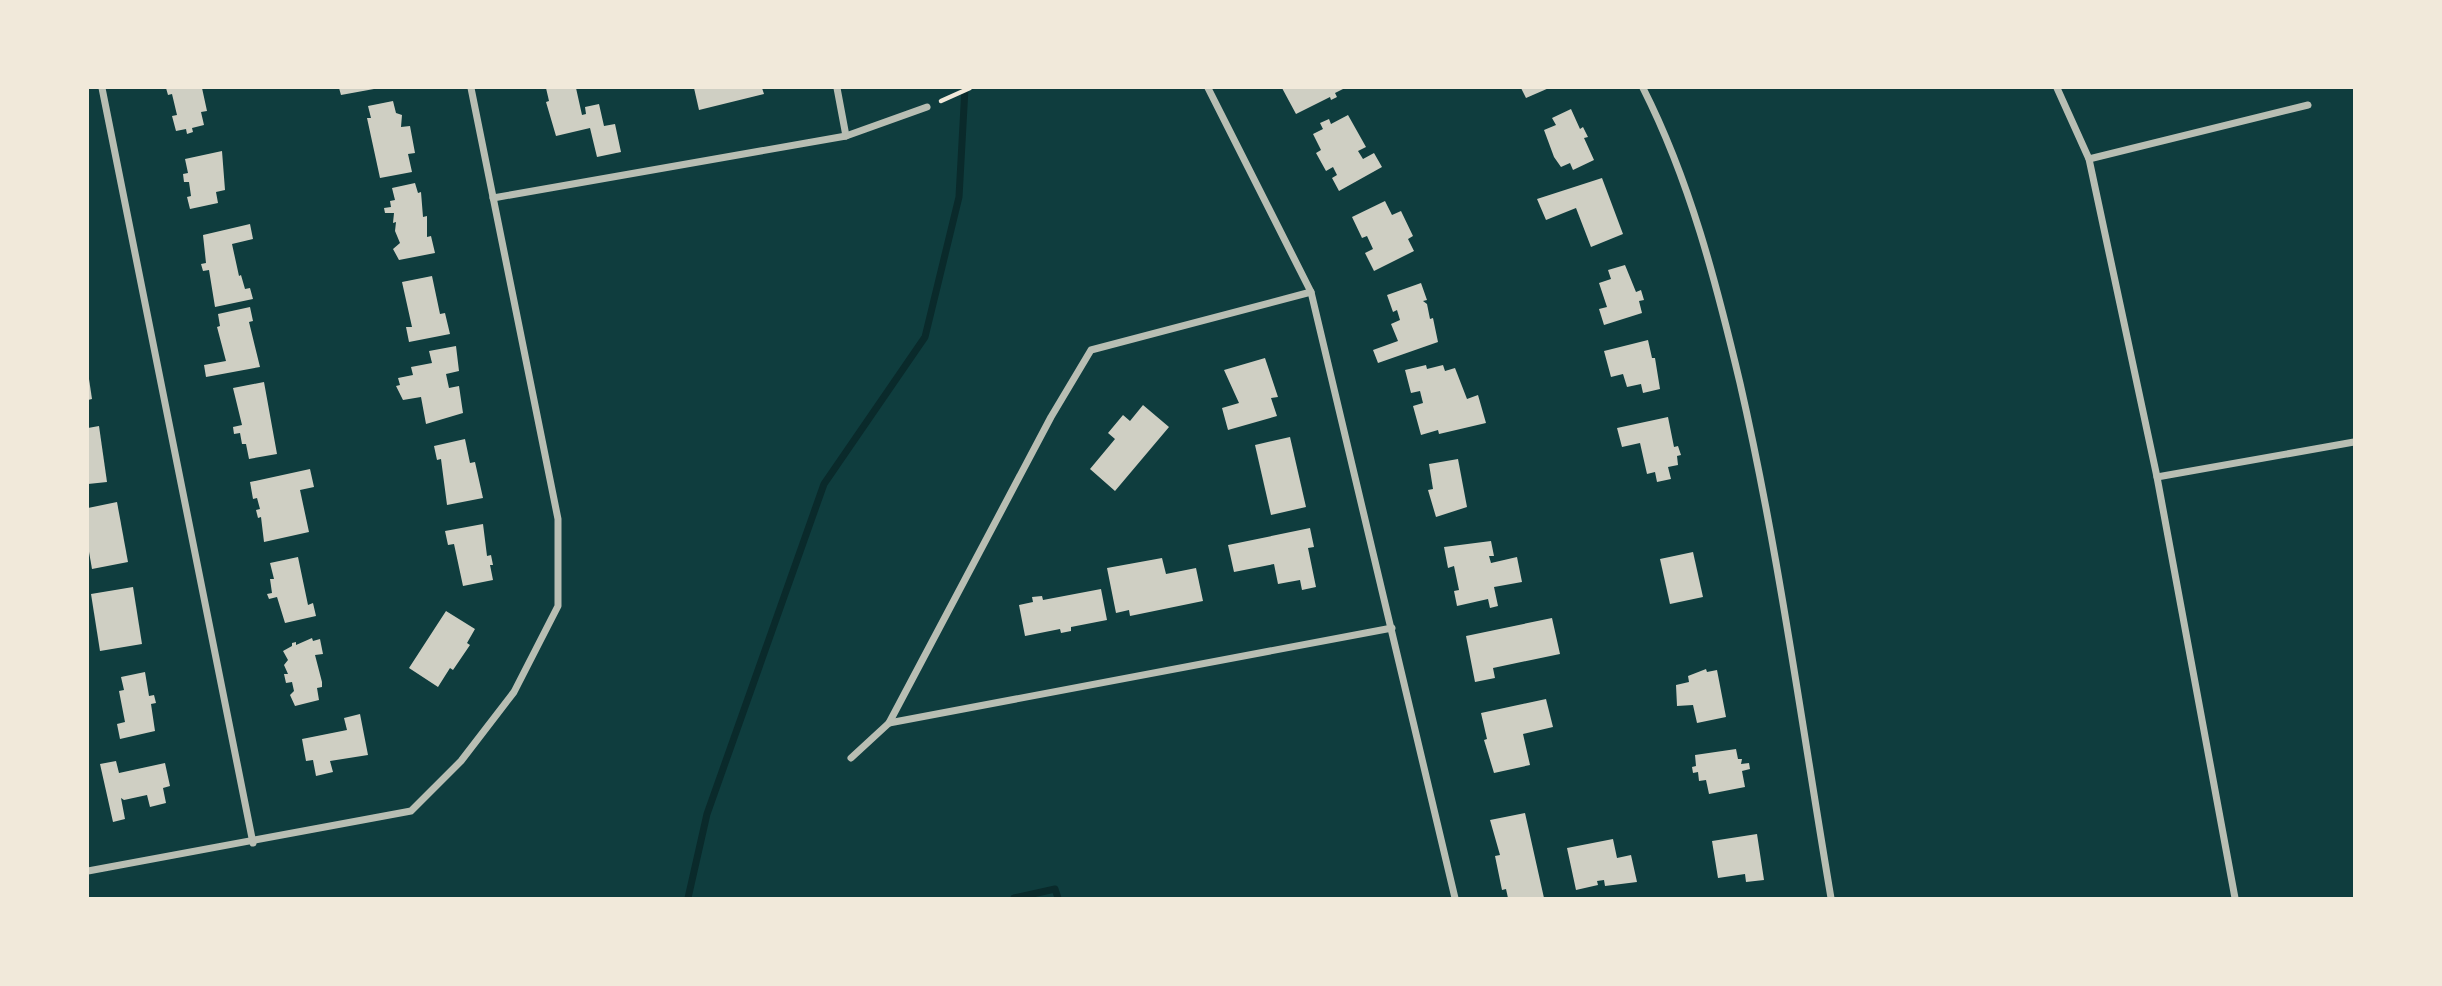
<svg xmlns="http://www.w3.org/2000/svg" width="2442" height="986" font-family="'Alegreya Sans',sans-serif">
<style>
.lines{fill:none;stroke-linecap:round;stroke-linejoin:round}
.stream{stroke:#0a2a2b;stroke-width:7}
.building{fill:#cfcfc3}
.path{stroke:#f1e9da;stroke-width:4.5}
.minor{stroke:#b8beb3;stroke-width:7}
</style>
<rect width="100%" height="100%" fill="#0f3d3e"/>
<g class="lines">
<g class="stream">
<path d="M688 898 707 814 824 484 925 337 959 197 965 88"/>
<path d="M1014 898 1055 889 1058 898"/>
</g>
</g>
<g class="building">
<path d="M166 88H202L207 111 201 112 204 125 192 128 193 132 187 134 186 129 176 131 172 116 177 115 172 94 168 95Z"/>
<path d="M339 88H374V89L341 95Z"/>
<path d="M546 88H576L582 115 586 114 585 107 599 104 604 126 615 124 621 152 597 157 590 128 556 136 546 102 549 101Z"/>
<path d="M694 88H762L764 94 699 110Z"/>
<path d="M1282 88H1342L1343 89 1335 93 1337 97 1331 100 1330 97 1296 114Z"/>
<path d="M1521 88H1549L1526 98Z"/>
<path d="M393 101 396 113 402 115 401 127 410 126 415 153 408 154 412 172 380 178 367 118H371L368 106Z"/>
<path d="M1571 109 1580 129 1583 127 1588 137 1584 138 1594 160 1573 170 1570 163 1561 167 1554 157 1544 130 1556 125 1552 118Z"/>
<path d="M1348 115 1366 147 1358 151 1363 159 1374 153 1382 167 1339 191 1332 178 1337 175 1333 167 1326 171 1316 153 1321 150 1313 134 1323 129 1320 123 1329 119 1331 124Z"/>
<path d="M222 151 225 190 216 192 218 203 190 209 187 197 191 196 189 182H184L183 174 188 173 185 159Z"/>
<path d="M1602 178 1623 234 1591 247 1576 208 1546 220 1537 199Z"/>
<path d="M415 183 418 193 421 192 423 217 427 216V237L431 236 435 253 399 260 393 249 400 243 395 231 396 222 393 223 394 213H385L384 208 391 207 390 201 395 200 392 188Z"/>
<path d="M1385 201 1392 215 1401 211 1413 236 1408 239 1414 251 1374 271 1365 253 1373 249 1367 236 1362 238 1352 217Z"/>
<path d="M250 224 253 239 232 244 239 276 241 275 245 289 250 288 253 299 215 307 209 270 203 271 201 264 206 263 203 235Z"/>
<path d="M1625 265 1636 292 1641 290 1644 300 1639 301 1642 313 1604 325 1599 309 1607 307 1599 283 1611 279 1608 270Z"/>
<path d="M432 276 440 314 445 313 450 334 409 342 406 327H412L402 282Z"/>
<path d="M1421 283 1427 300 1423 301 1427 304 1430 319 1433 318 1438 342 1378 363 1373 350 1398 341 1391 324 1400 320 1397 310 1393 312 1387 295Z"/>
<path d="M250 307 253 321 249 322 260 367 206 377 204 365 226 361 217 327 220 326 218 314Z"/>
<path d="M1648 340 1652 358H1655L1660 389 1643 393 1641 384 1627 387 1623 374 1611 377 1604 351Z"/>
<path d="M456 346 459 371 446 374 449 388 459 386 463 413 426 424 421 397 403 400 396 386 400 385 398 378 413 375 411 367 432 363 429 351Z"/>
<path d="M1265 358 1278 397 1271 398 1277 416 1228 430 1222 408 1239 403 1224 370Z"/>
<path d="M1426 365 1427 369 1443 365 1445 371 1455 368 1467 399 1478 395 1486 423 1439 434 1438 430 1421 435 1413 406 1423 403 1420 391 1411 393 1405 370Z"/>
<path d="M89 379 92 399 88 400V380Z"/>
<path d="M264 382 277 454 249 459 246 444H242L240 433 234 434 233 427 242 425 233 388Z"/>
<path d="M1143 405 1169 427 1115 491 1090 469 1115 439 1108 433 1123 415 1130 421Z"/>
<path d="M1668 417 1674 447 1678 446 1681 455 1677 456 1678 465 1668 467 1671 479 1657 482 1655 472 1647 474 1640 443 1622 447 1617 428Z"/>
<path d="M99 426 107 482 88 484V428Z"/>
<path d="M1290 437 1306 507 1271 515 1255 445Z"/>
<path d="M465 439 470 463 475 462 483 498 447 505 441 459 437 460 434 446Z"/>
<path d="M1458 459 1467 507 1436 517 1428 490 1433 489 1429 464Z"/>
<path d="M310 469 314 487 300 490 309 532 264 542 261 517 258 518 256 510 260 509 257 498 253 499 250 482Z"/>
<path d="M117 502 128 562 92 569 88 546V508Z"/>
<path d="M483 524 487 556 491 555 493 565H490L493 580 463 586 454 544 448 545 445 531Z"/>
<path d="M1310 528 1314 547 1308 548 1316 587 1302 590 1300 580 1278 584 1274 564 1234 572 1228 545Z"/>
<path d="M1491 541 1494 556H1489L1491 563 1517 557 1522 582 1494 587 1498 606 1490 608 1488 599 1457 606 1454 591 1459 590 1454 566 1448 568 1444 547Z"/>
<path d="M1693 552 1703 597 1670 604 1660 559Z"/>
<path d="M298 557 308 605 313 603 316 616 285 623 277 597 269 599 267 594 272 593 270 579H274L270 563Z"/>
<path d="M1162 558 1166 574 1196 568 1203 601 1130 616 1129 610 1116 613 1107 568Z"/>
<path d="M133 587 142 644 100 651 91 594Z"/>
<path d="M1101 589 1107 620 1071 627V631L1061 633 1060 629 1025 636 1019 605 1033 602 1032 597 1042 596 1043 600Z"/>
<path d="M446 611 475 629 467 643 470 645 453 670 450 668 438 687 409 668Z"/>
<path d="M1552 618 1560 654 1493 668 1495 678 1475 682 1466 636Z"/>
<path d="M312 638 313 641 320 639 323 654 315 655 322 682V687L317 688 319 700 295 706 290 695 294 691 292 682 286 683 284 674H288L284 665 288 660 283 651 292 646V643L296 642V645Z"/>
<path d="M1706 669 1707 672 1717 670 1726 717 1697 723 1693 705 1677 706 1676 685 1689 682 1688 676Z"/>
<path d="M145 672 149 696 154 695 156 703 151 704 155 731 120 739 117 724 125 722 119 691 124 690 121 677Z"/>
<path d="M1546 699 1553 727 1523 734 1530 765 1494 773 1484 740 1487 739 1481 713Z"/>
<path d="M360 714 368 755 330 761 333 772 316 776 313 760 306 761 302 739 347 730 344 718Z"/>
<path d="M1736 749 1738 759H1742L1741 764 1749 763 1750 769 1742 771 1745 787 1709 794 1706 780 1699 781 1698 772 1693 773 1692 767 1696 766 1695 755Z"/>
<path d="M116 761 119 773 165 763 170 786 163 788 166 803 150 807 147 795 124 800 121 798 125 819 113 822 100 764Z"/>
<path d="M1525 813 1544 898H1508L1506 889 1502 890 1495 856 1500 855 1490 820Z"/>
<path d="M1757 834 1764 880 1746 882 1745 874 1718 878 1712 841Z"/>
<path d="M1613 839 1617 858 1631 855 1637 882 1605 886 1604 880 1597 881 1598 885 1576 890 1567 848Z"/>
</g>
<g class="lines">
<path class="path" d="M941 101 970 88"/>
<g class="minor">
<path d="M102 88 253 843"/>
<path d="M837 88 846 136"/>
<path d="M1208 88 1311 292 1455 898"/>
<path d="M1643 88C1690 181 1716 282 1740 383 1779 553 1802 727 1831 898"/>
<path d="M2057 88 2089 159 2157 477 2235 898"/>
<path d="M2089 159 2308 105"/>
<path d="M493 198 846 136 927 107"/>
<path d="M2157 477 2354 442"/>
<path d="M889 723 1051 417 1091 350 1311 292"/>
<path d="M851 758 889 723 1392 628"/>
<path d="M88 871 411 811 461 761 514 692 558 606V519L471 88"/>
</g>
</g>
<rect width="2442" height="986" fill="none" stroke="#f1e9da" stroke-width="178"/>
</svg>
